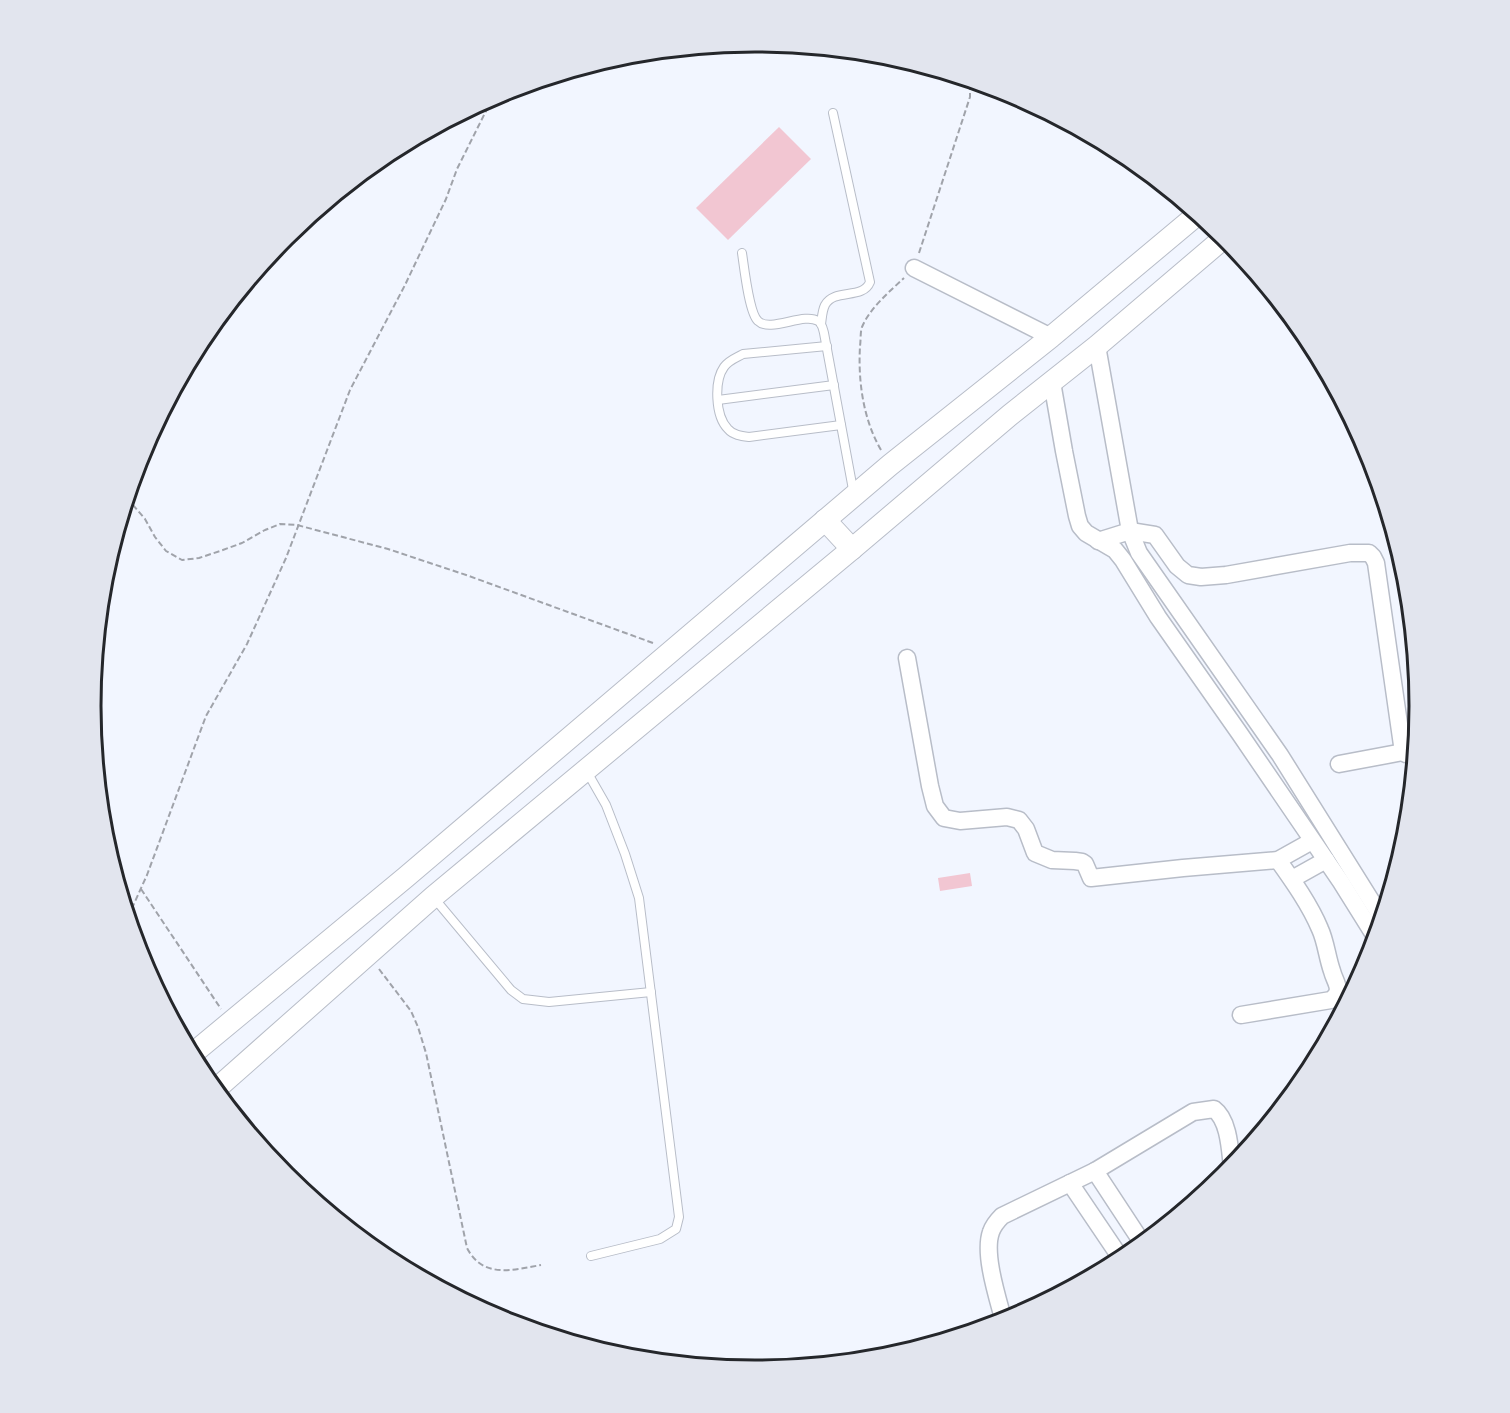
<svg xmlns="http://www.w3.org/2000/svg" width="1510" height="1413" font-family="'Sofia Sans Condensed',sans-serif">
<style>
.building{fill:#f2c6d2}
.lines{fill:none;stroke-linecap:round;stroke-linejoin:round}
.service-casing{stroke:#b8bdc8;stroke-width:10}
.minor-casing{stroke:#b8bdc8;stroke-width:19}
.tertiary-casing{stroke:#b8bdc8;stroke-width:23}
.path{stroke:#a0a3aa;stroke-width:2;stroke-dasharray:6 3;stroke-linecap:butt}
.service{stroke:#fff;stroke-width:8}
.minor{stroke:#fff;stroke-width:16}
.tertiary{stroke:#fff;stroke-width:21}
.rim{fill:none;stroke:#25272b;stroke-width:3}
</style>
<rect width="100%" height="100%" fill="#f2f6ff"/>
<g class="building">
<path d="M779 127 811 159 728 240 696 208Z"/>
<path d="M970 873 972 886 940 891 938 878Z"/>
</g>
<g class="lines">
<g class="service-casing">
<g id="service">
<path d="M742 253C744 266 749 313 758 321 770 333 804 312 818 321 822 323 823 329 824 333L854 495"/>
<path d="M821 324C822 318 822 311 825 305 834 288 863 300 870 282L833 113"/>
<path d="M827 346 743 354C736 358 729 360 724 367 714 381 715 416 728 429 733 435 741 436 749 437L841 425"/>
<path d="M718 400 834 385"/>
<path d="M586 770 606 805 625 854 639 898 679 1217 676 1229 660 1239 591 1256"/>
<path d="M434 898 511 990 523 999 549 1002 651 992"/>
</g>
</g>
<g class="minor-casing">
<g id="minor">
<path d="M914 268 1051 337"/>
<path d="M1097 346 1130 531 1139 553 1280 755 1382 918"/>
<path d="M1052 382 1064 451 1077 516 1080 526 1086 533 1115 550 1123 560 1158 617 1240 734 1341 882 1376 938"/>
<path d="M1098 541 1130 531 1155 535 1177 566 1188 575 1201 577 1226 575 1350 553H1369L1373 557 1376 563 1403 752 1406 754 1415 753"/>
<path d="M907 658 930 786 935 806 944 818 960 821 1007 817 1019 820 1026 829 1035 853 1052 860 1075 861 1082 862 1085 864 1091 878 1183 868 1278 860 1312 841"/>
<path d="M1339 764 1403 752"/>
<path d="M1292 879 1326 860"/>
<path d="M1241 1015 1331 1000C1344 990 1335 983 1332 971 1327 957 1326 942 1320 929 1310 905 1293 881 1278 860"/>
<path d="M1095 1171 1143 1244"/>
<path d="M1070 1183 1122 1260"/>
<path d="M1004 1322C998 1299 983 1254 991 1232 993 1226 997 1221 1002 1216L1095 1171 1193 1112 1214 1109C1229 1120 1230 1150 1232 1168"/>
</g>
</g>
<g class="tertiary-casing">
<g id="tertiary">
<path d="M825 520 852 549"/>
<path d="M191 1055 406 877 890 465 1051 337 1198 214"/>
<path d="M215 1090 433 897 852 549 1010 415 1097 346 1225 237"/>
</g>
</g>
<g class="path">
<path d="M919 253 970 97V81"/>
<path d="M881 450C863 419 858 381 860 346 861 340 860 333 862 327 870 308 889 292 904 278"/>
<path d="M127 498 145 519 155 537 166 551 182 560 199 558 220 551 242 543 265 530 280 524 297 525 388 549 469 576 653 643"/>
<path d="M141 889 221 1009"/>
<path d="M128 917 147 875 206 716 247 644 286 558 350 390 405 285 446 199 457 169 493 97"/>
<path d="M379 969 411 1011 418 1027 426 1053 467 1248C483 1279 513 1270 541 1265"/>
</g>
<use href="#service" class="service"/>
<use href="#minor" class="minor"/>
<use href="#tertiary" class="tertiary"/>
</g>
<path d="M0 0H1510V1413H0ZM101 706a654 654 0 1 1 1308 0a654 654 0 1 1-1308 0Z" fill="#e2e5ee" fill-rule="evenodd"/>
<path class="rim" d="M101 706a654 654 0 1 1 1308 0a654 654 0 1 1-1308 0Z"/>
</svg>
